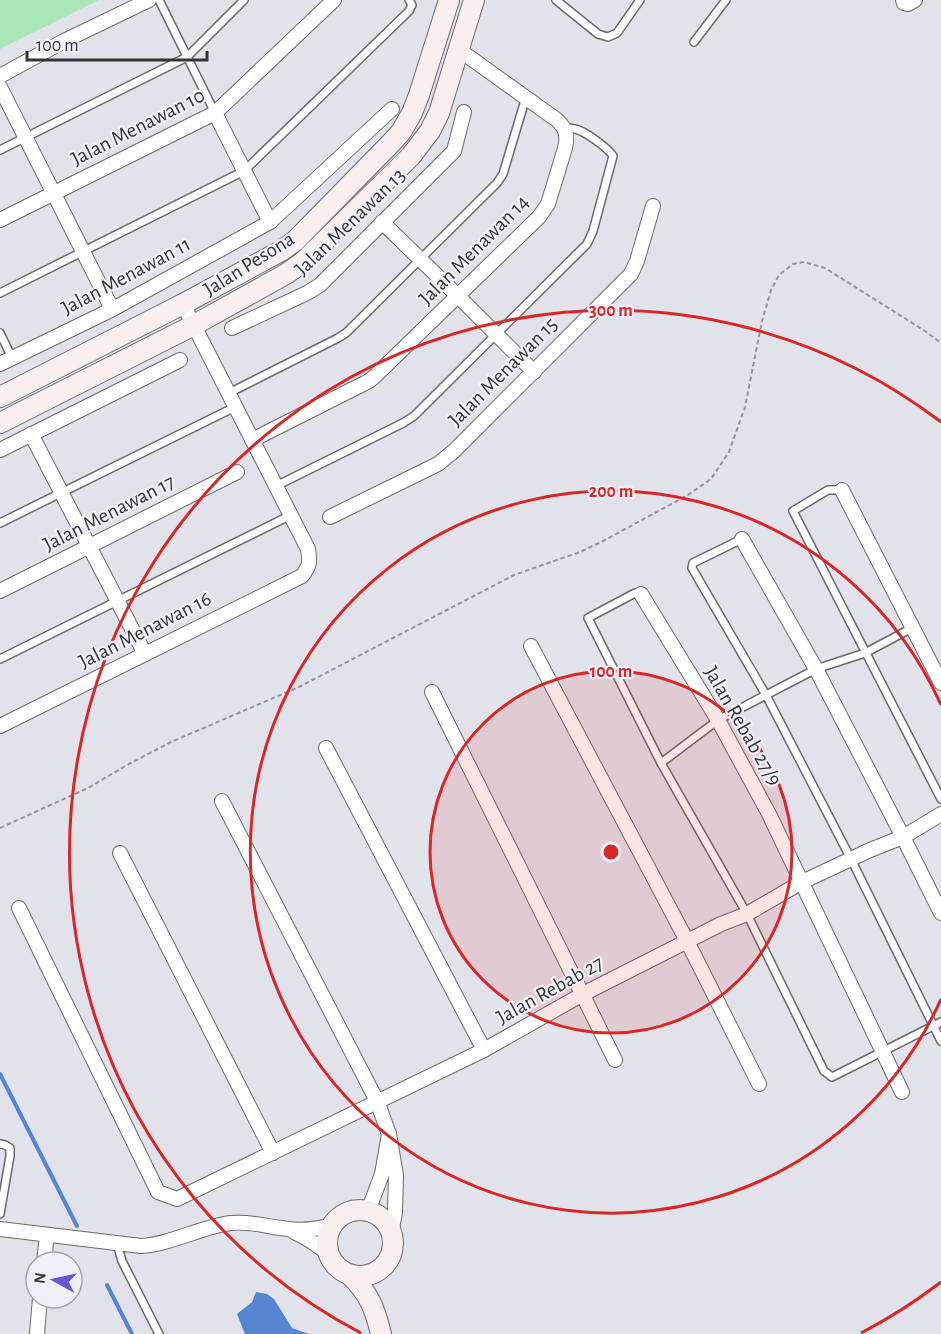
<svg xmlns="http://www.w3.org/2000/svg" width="941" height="1334" font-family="'Alegreya Sans',sans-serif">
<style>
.green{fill:#aae7b8}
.water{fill:#5685d1}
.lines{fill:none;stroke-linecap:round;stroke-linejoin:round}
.stream{stroke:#5685d1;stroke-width:4}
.lane-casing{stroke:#696a70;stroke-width:10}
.street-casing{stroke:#696a70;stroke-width:16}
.secondary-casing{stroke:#696a70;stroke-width:22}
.path{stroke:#939399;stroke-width:2;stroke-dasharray:4.5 3;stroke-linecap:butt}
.lane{stroke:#fff;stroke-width:7}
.street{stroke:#fff;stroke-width:14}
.secondary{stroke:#f9efee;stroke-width:20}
.ring{fill:none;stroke:#d62828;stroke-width:3}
.labels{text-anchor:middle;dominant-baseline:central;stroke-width:4.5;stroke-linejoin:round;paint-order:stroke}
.street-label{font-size:21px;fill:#343437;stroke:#efeff7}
.centre{fill:#d62828;stroke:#efeff7;stroke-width:3}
.ring-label{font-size:18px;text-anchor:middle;font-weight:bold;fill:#d62828;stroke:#efeff7;stroke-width:4.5;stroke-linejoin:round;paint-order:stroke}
</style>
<rect width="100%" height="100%" fill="#e2e2ea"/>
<path class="green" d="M0 0H99L0 49Z"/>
<path class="water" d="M256 1292 267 1294 274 1299 292 1328 309 1334H245L237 1314 252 1302Z"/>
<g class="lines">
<g class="stream">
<path d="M0 1074 77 1226"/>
<path d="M107 1285 132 1334"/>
</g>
<g class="lane-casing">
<g id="lane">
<path d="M159 0 215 113"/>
<path d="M556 0 598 34 608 37 617 33 640 0"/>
<path d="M694 42 726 0"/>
<path d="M0 150 187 57 244 0"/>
<path d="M0 293 244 171 409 11 412 5 409 0"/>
<path d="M0 333 12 358"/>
<path d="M229 393 338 338 346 333 497 183 503 174 526 97"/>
<path d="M276 486 403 423 414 416 587 244 593 231 613 156C608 148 585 131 575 129 571 128 569 128 564 128"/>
<path d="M842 490H828L793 511 941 799"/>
<path d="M0 523 235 407"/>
<path d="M742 539 693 563 692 568 766 695 851 859 941 1041"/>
<path d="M641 594 635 593 588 618 661 763 747 914 824 1071 832 1077 941 1022"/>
<path d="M0 659 291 515"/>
<path d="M661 763 718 720 816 669 865 653 912 628"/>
<path d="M0 1144 5 1145 10 1148V1156L0 1214"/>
<path d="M117 1244 122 1261 159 1334"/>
</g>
</g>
<g class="street-casing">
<g id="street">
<path d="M903 0 904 3 908 4 915 0"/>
<path d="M0 76 64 41 149 0"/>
<path d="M0 87 108 301 113 309"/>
<path d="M215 113 270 222"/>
<path d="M0 220 215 113 334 0"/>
<path d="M382 222 459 297 534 372"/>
<path d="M232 328 307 293 320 285 454 151 464 112"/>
<path d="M0 364 113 309 270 222 392 109"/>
<path d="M31 434 145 654"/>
<path d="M252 440 369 381 375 376 539 217 548 204 565 148C568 136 566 128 557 120L458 49"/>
<path d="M0 450 180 360"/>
<path d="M842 490 941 683"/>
<path d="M330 517 438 464 454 451 631 274 637 261 653 206"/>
<path d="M742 539 816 669 903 837 941 913"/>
<path d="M0 591 237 472"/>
<path d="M641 594 718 720 769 814 902 1092"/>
<path d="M531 646 687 941 759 1084"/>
<path d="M432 692 615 1060"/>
<path d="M0 726 302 576C310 566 310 561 308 549L183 304"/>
<path d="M326 748 484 1050"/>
<path d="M222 801 377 1101 389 1134"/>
<path d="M120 853 273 1153"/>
<path d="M19 908 158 1192 177 1199 484 1050 583 994 721 924 747 914 802 882 870 850 903 837 941 814"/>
<path d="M368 1211 382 1174 389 1134 396 1175 395 1213 391 1233"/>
<path d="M0 1229 141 1246C172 1244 200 1227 231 1223 248 1221 265 1226 281 1228 298 1231 315 1230 332 1225"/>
<path d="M294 1232C307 1238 318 1245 329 1255"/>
<path d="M44 1262 47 1235"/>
<path d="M37 1334 40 1298"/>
</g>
</g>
<g class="secondary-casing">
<g id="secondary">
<path d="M0 397 183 304 281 251 295 241 391 143 401 132 412 113 419 95 449 0"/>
<path d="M0 423 194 325 286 274 303 262 411 156 430 131 439 113 474 0"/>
<circle cx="360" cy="1243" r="33"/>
<path d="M350 1275C369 1293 375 1309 381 1334"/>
</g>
</g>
<path class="path" d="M0 828 88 788 127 765 171 742 299 687 514 575 580 552 603 541 688 495 711 479 729 452 745 407 762 321 771 290 779 275 793 264 804 262 825 268 925 331 941 343"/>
<use href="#lane" class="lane"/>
<use href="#street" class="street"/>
<use href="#secondary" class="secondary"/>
</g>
<circle cx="611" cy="852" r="181" fill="#d62828" fill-opacity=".12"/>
<g class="ring">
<circle cx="611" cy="852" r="181"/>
<path d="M941 999A361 361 0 1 1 941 705"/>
<path d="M941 1282A542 542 0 0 1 861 1333M361 1333A542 542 0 1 1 941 422"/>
</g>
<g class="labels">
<g class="street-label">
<text transform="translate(138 127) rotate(-27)">Jalan Menawan 10</text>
<text transform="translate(350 222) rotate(-44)">Jalan Menawan 13</text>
<text transform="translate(474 250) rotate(-45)">Jalan Menawan 14</text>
<text transform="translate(249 264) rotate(-32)">Jalan Pesona</text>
<text transform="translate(126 276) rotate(-28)">Jalan Menawan 11</text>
<text transform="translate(503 372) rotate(-45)">Jalan Menawan 15</text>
<text transform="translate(109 513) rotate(-27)">Jalan Menawan 17</text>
<text transform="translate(145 630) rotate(-27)">Jalan Menawan 16</text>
<text transform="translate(743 726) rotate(60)">Jalan Rebab 27/9</text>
<text transform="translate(550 990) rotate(-29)">Jalan Rebab 27</text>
</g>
</g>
<circle cx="611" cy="852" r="9" class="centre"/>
<g class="ring-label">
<text x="611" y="316">300 m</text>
<text x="611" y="497">200 m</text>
<text x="611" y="677">100 m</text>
</g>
<g transform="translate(54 1280) rotate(278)"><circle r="28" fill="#efeff7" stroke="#a4a4aa" stroke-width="1.5"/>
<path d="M0-4.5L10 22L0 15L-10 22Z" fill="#6e56d0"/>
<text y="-9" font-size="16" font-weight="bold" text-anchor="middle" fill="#343437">N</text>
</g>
<path d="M27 51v9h180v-9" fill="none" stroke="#343437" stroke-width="3"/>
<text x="36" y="51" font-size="18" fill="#343437" stroke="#efeff7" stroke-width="4.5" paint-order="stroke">100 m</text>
</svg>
